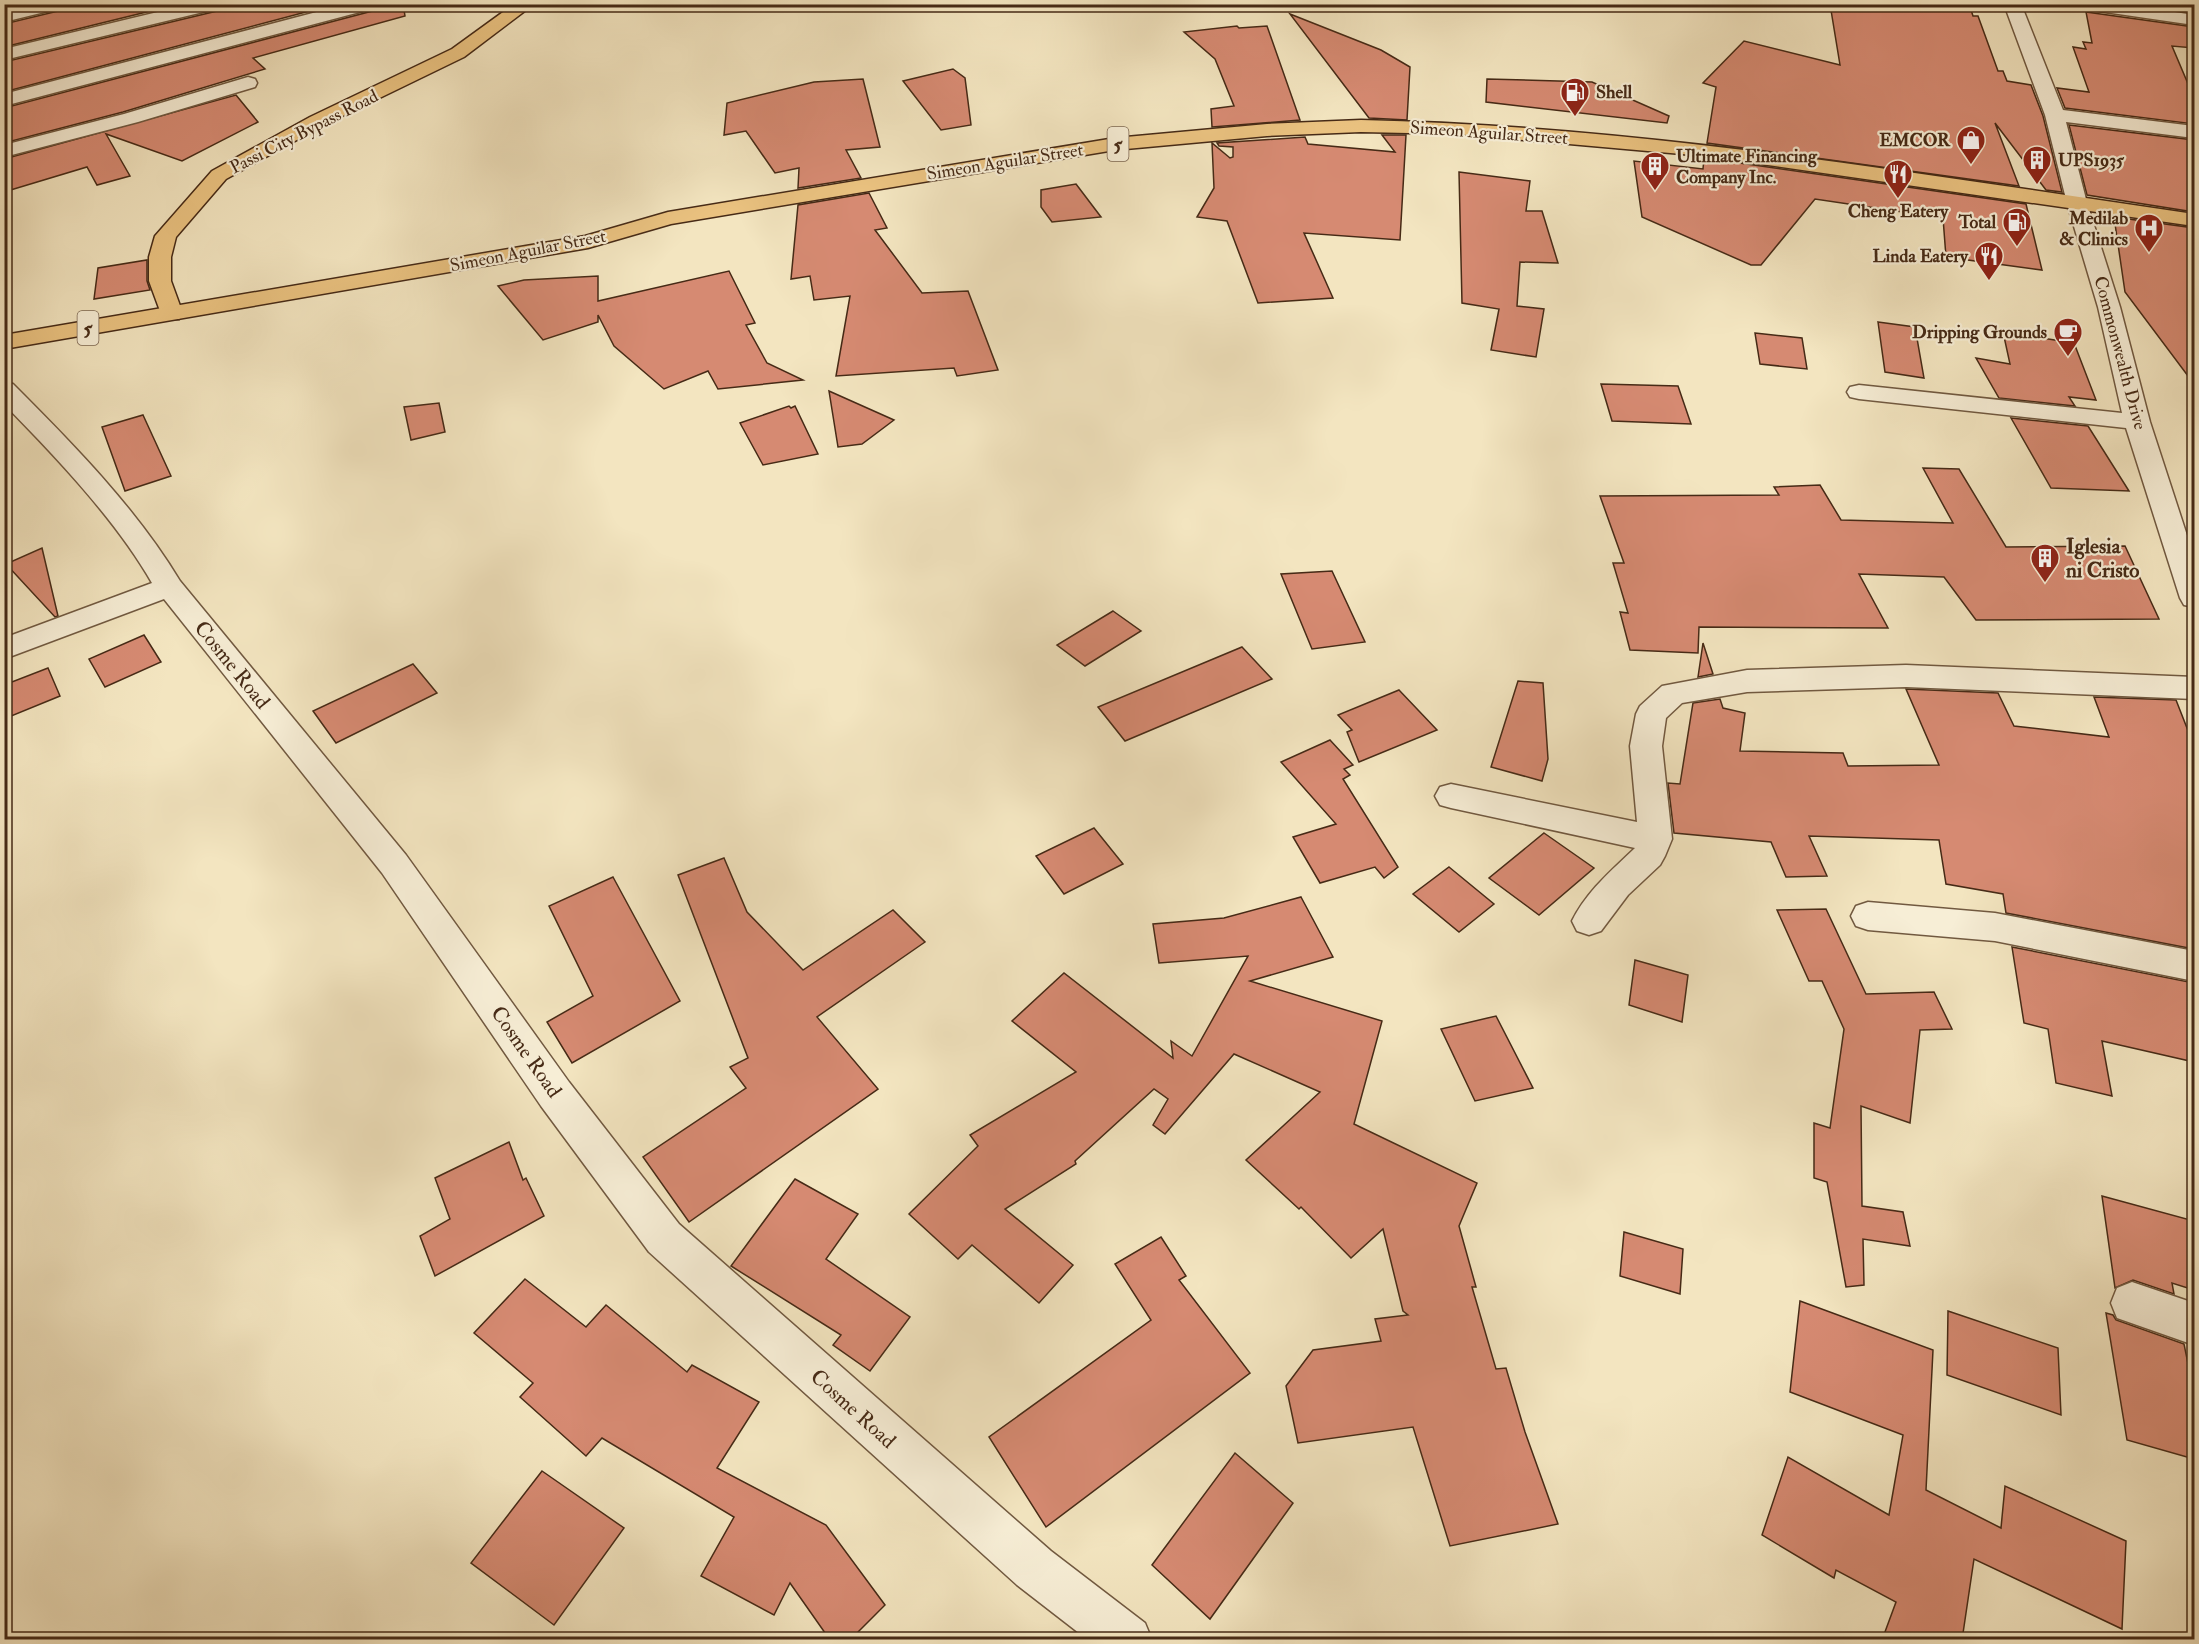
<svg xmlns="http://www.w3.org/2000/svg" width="2199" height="1644" font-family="'IM FELL Double Pica',serif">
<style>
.building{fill:#d68a72;stroke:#462a16;stroke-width:1.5}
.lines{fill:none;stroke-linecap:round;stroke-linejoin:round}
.minor-casing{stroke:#715940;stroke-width:3}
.major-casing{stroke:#462a16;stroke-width:3}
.highway-casing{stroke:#462a16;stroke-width:3}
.minor{fill:#f7eed6;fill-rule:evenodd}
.major{fill:#eac280;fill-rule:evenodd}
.highway{fill:#eac280;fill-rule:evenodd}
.labels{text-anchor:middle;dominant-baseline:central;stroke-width:4.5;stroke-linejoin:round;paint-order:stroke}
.far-poi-label{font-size:18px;font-weight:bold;fill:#462a16;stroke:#f7eed6;text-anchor:end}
.far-street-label{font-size:18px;fill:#462a16;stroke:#f7eed6}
.shield{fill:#f7eed6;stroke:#7b6550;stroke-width:1.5}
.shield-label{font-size:20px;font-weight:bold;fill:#462a16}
.poi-label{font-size:21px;font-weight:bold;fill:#462a16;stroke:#f7eed6;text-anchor:start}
.street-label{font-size:21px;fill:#462a16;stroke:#f7eed6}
</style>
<rect width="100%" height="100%" fill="#f3e5c0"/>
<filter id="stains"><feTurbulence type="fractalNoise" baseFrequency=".00333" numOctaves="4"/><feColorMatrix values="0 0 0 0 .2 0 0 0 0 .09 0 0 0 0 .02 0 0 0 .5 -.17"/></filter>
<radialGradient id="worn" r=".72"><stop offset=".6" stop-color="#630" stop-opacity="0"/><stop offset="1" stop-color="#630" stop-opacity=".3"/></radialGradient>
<g class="building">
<path d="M65 4H179L4 47V24L62 10Z"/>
<path d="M224 4H336L4 92V62L221 10Z"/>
<path d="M379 4H403L405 16 253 58 265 69 123 112 4 143V108L376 10Z"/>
<path d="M1830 4H1969L1973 16H1978L1998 71H2003L2007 81 2031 85 2043 116 2062 192 2046 190 1995 123 2019 186 1707 143 1716 87 1703 83 1744 41 1840 65Z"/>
<path d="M2141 4H2194V13Z"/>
<path d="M2086 12 2194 27V48L2172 46 2194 98V124L2065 108 2057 88 2089 92 2073 47 2086 49 2083 42 2092 43Z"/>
<path d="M1290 14 1381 50 1410 67 1407 120 1369 118Z"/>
<path d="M1237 26 1239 28 1267 26 1300 120 1212 127 1211 109 1234 106 1215 59 1184 32Z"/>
<path d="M953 69 965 78 971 125 941 130 903 81Z"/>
<path d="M863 79 880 147 846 150 861 178 798 188 799 168 775 173 746 131 724 135 727 103 814 82Z"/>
<path d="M1487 79 1592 82 1669 116 1667 123 1486 102Z"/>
<path d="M236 95 258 122 182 161 106 134 130 176 97 185 87 167 4 192V159Z"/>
<path d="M2069 125 2194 140V212L2087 195Z"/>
<path d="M1382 135H1406L1400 240 1304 233 1333 298 1258 303 1227 221 1197 217 1214 188 1212 143 1230 158 1233 157V147L1219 146 1217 143 1305 137 1308 144 1395 152Z"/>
<path d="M1704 158 2026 204 2042 270 1946 257 1943 218 1815 199 1761 265H1751L1642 217 1634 161 1703 169Z"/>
<path d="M1459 172 1530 181 1526 211H1542L1558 263 1520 262 1517 306 1544 309 1536 357 1491 350 1499 309 1462 303Z"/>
<path d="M1076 184 1101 217 1052 222 1041 207V190Z"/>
<path d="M869 193 887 228 875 230 922 293 968 291 998 370 957 376 954 368 836 376 850 296 814 300 810 276 791 279 798 205Z"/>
<path d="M2114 217 2194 228V384L2125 292Z"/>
<path d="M147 260V281L150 290 94 299 98 268Z"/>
<path d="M729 271 755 323 746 325 767 363 803 380 718 389 708 371 664 389 614 346 598 315V322L543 340 498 286 524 280 598 276V301Z"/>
<path d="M1878 322 1915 327 1924 378 1885 372Z"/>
<path d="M2003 332 2074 343 2096 400 2069 397 2075 406 1999 398 1976 358 2010 364Z"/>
<path d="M1755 333 1802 338 1807 369 1760 364Z"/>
<path d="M1601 384 1678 386 1691 424 1612 421Z"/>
<path d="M829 391 894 420 862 444 838 447Z"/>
<path d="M439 403 445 432 411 440 404 407Z"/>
<path d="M789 406 791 408 795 406 818 454 763 465 740 423Z"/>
<path d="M143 415 171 476 125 491 102 427Z"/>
<path d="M2011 418 2088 426 2129 491 2051 488Z"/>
<path d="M1923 468 1959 469 2006 547 2125 546 2159 619 1976 620 1944 577 1859 574 1888 628 1699 627 1698 653 1630 650 1620 612 1628 613 1613 563H1624L1600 496 1779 495 1774 487 1820 485 1841 520 1953 523Z"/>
<path d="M42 548 58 616 55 617 6 564Z"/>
<path d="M1332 571 1365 642 1312 649 1281 574Z"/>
<path d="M1113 611 1141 631 1085 666 1057 645Z"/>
<path d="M144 635 161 662 105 687 89 659Z"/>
<path d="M1703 643 1713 674 1698 677Z"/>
<path d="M1242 647 1272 679 1125 741 1098 707Z"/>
<path d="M413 664 437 693 336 743 313 711Z"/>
<path d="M48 668 60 696 4 719V685Z"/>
<path d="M1518 681 1543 683 1548 759 1542 781 1491 767Z"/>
<path d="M1906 689 1998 693 2014 726 2109 737 2094 697 2176 700 2194 746V949L2006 913 2003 894 1946 884 1939 840 1809 836 1827 876 1786 877 1771 842 1674 833 1668 783 1680 784 1693 703 1720 699 1723 708 1745 713 1740 751 1843 753 1848 766 1939 765Z"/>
<path d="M1399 690 1437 730 1359 762 1347 732 1352 730 1338 715Z"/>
<path d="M1330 740 1353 765 1344 769 1350 775 1343 779 1398 867 1384 878 1375 867 1320 883 1293 837 1336 824 1281 762Z"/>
<path d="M1094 828 1123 864 1064 894 1036 856Z"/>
<path d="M1544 833 1594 868 1539 915 1489 878Z"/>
<path d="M724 858 747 912 803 970 893 910 925 942 817 1017 878 1089 689 1222 643 1157 746 1088 730 1067 748 1058 678 875Z"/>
<path d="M1449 867 1494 904 1459 932 1413 894Z"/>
<path d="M613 877 680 1001 572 1063 547 1022 593 996 549 906Z"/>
<path d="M1301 897 1333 957 1250 981 1382 1021 1354 1124 1477 1183 1459 1226 1476 1287H1472L1496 1369 1506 1368 1525 1432 1558 1524 1450 1546 1413 1427 1298 1443 1286 1386 1313 1350 1381 1341 1375 1319 1408 1315 1403 1311 1383 1229 1351 1258 1301 1207 1299 1209 1246 1160 1320 1092 1234 1054 1165 1134 1153 1125 1168 1099 1154 1089 1075 1161 1076 1164 1005 1209 1073 1265 1039 1303 972 1245 958 1259 909 1214 978 1146 970 1135 1076 1072 1012 1021 1064 973 1173 1058 1171 1041 1192 1056 1248 956 1159 963 1153 924 1224 918Z"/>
<path d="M1826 909 1866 994 1934 992 1952 1029 1920 1030 1910 1123 1861 1106 1862 1206 1903 1212 1910 1246 1863 1239 1864 1285 1846 1287 1827 1182 1814 1178V1123L1830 1128 1844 1029 1822 981H1809L1777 910Z"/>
<path d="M2012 947 2194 983V1062L2102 1041 2112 1096 2056 1083 2048 1029 2024 1023Z"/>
<path d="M1635 960 1688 975 1682 1022 1629 1005Z"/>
<path d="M1496 1016 1533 1088 1475 1101 1441 1029Z"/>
<path d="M509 1142 523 1180 526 1178 544 1216 435 1276 420 1236 450 1219 435 1178Z"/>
<path d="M795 1179 858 1214 826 1259 910 1317 870 1371 833 1345 841 1335 731 1266Z"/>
<path d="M2102 1196 2194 1221V1290L2172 1283 2174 1294 2133 1280 2115 1288Z"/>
<path d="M1624 1232 1683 1249 1680 1294 1620 1276Z"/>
<path d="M1161 1237 1186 1276 1179 1280 1250 1373 1046 1527 989 1437 1151 1320 1115 1264Z"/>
<path d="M525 1279 586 1327 606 1305 687 1372 692 1365 759 1402 717 1468 826 1525 885 1605 850 1640H830L790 1583 774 1615 701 1576 734 1517 602 1438 586 1456 520 1397 533 1383 474 1333Z"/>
<path d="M1800 1301 1933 1350 1926 1490 2001 1528 2005 1486 2126 1541 2122 1629 1974 1559 1962 1640H1882L1896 1602 1836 1570 1834 1578 1762 1535 1788 1457 1889 1515 1903 1435 1790 1392Z"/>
<path d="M1948 1311 2058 1348 2061 1415 1947 1375Z"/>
<path d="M2106 1313 2113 1315 2116 1320 2184 1344 2194 1393V1459L2127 1440Z"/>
<path d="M1235 1453 1293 1503 1210 1619 1152 1565Z"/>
<path d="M542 1471 624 1528 554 1625 471 1563Z"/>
</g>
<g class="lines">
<g class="minor-casing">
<g id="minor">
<path d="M33 4H63L61 8 4 22V12Z"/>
<path d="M191 4H222L220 8 4 60V49Z"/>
<path d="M347 4H377L375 8 4 106V94Z"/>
<path d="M2004 4H2021L2063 110 2194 126V138L2066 122 2087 203 2120 307 2150 422 2194 557V607L2184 605 2180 598 2126 428 1859 399 1850 397 1847 392 1850 387 1859 385 2122 413 2098 307 2067 203 2045 115Z"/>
<path d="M2076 4H2123L2194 15V25L2084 9Z"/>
<path d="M248 77 255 79 257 83 255 87 138 122 4 157V145L124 114Z"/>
<path d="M4 382 13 384C73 444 136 508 180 581L406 855 569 1082 679 1224 1051 1551 1145 1623 1152 1640H1088L1017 1585 649 1252 541 1106 382 873 164 599 4 659V638L152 583C116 520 55 456 4 404Z"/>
<path d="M1906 665 2194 677V699L1906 687 1747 692 1682 703 1666 718 1662 746 1672 839 1665 856 1660 865 1628 895 1601 931 1589 935 1577 931 1572 921C1587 891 1611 871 1635 848L1451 808 1440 805 1435 796 1440 787 1451 784 1637 822 1630 746 1636 714 1640 706 1662 686 1747 670Z"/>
<path d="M1868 902 1995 913 2194 951V981L1995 941 1868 930 1856 926 1851 916 1856 906Z"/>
<path d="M2132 1282 2194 1303V1345L2117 1318 2111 1303 2117 1288Z"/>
</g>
</g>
<g class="major-casing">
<path id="major" d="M514 4H534L464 57 324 125 226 179 176 237 171 257V281L183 314 179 319H163L149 281V257L155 236 212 171 310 117 452 49Z"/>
</g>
<g class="highway-casing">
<path id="highway" d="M1361 120C1641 126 1917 174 2194 214V226L1704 156 1456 134 1361 132 1267 136 1115 150 671 224 588 248 4 349V335L585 236 668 212 1115 138 1267 124Z"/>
</g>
<use href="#minor" class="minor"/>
<use href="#major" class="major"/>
<use href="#highway" class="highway"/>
</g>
<defs>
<g id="fuel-pin" transform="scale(1.5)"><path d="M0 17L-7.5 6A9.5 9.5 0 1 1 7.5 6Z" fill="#8f2418" stroke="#f7eed6"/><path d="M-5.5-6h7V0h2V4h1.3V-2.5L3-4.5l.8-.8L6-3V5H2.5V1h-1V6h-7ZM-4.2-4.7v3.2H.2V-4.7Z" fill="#fff"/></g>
<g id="shop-pin" transform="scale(1.5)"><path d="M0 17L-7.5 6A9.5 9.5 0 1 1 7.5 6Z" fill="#8f2418" stroke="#f7eed6"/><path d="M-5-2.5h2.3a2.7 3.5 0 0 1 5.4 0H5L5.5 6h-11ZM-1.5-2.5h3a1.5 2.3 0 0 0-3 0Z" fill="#fff"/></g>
<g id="building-pin" transform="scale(1.5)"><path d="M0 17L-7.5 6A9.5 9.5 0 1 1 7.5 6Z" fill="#8f2418" stroke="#f7eed6"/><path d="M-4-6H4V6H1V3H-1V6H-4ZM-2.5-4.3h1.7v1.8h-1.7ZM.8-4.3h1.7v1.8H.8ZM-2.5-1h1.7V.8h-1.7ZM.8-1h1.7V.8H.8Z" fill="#fff"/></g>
<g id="restaurant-pin" transform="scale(1.5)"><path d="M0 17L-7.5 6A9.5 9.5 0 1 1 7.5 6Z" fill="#8f2418" stroke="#f7eed6"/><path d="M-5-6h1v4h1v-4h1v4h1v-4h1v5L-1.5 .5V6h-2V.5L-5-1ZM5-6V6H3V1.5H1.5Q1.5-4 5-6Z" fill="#fff"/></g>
<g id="hospital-pin" transform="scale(1.5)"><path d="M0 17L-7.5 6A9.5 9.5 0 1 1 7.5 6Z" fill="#8f2418" stroke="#f7eed6"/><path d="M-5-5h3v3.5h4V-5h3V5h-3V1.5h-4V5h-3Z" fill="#fff"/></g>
<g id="cafe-pin" transform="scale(1.5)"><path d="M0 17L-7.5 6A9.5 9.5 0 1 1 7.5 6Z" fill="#8f2418" stroke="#f7eed6"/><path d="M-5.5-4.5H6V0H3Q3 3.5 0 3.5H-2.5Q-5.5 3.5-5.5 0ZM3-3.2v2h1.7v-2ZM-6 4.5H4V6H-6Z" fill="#fff"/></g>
</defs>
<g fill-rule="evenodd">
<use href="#fuel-pin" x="1575" y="92"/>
<use href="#shop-pin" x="1971" y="140"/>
<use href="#building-pin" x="2037" y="160"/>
<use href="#building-pin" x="1655" y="166"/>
<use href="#restaurant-pin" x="1898" y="174"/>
<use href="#fuel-pin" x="2017" y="222"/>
<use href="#hospital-pin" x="2149" y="228"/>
<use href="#restaurant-pin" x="1989" y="256"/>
<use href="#cafe-pin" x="2068" y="332"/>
<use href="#building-pin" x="2045" y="558"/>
</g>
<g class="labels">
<g class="far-poi-label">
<text x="1596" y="92" text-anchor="start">Shell</text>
<text x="1950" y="140">EMCOR</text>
<text x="1676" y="156" text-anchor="start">Ultimate Financing<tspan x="1676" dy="21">Company Inc.</tspan></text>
<text x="2058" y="160" text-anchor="start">UPS1935</text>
<text x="1898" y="211" text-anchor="middle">Cheng Eatery</text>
<text x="2128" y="218">Medilab<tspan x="2128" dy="21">&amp; Clinics</tspan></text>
<text x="1996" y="222">Total</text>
<text x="1968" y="256">Linda Eatery</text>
<text x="2047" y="332">Dripping Grounds</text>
</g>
<g class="far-street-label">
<text transform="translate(304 132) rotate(-27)">Passi City Bypass Road</text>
<text transform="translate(1489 133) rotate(4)">Simeon Aguilar Street</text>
<text transform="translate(1005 162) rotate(-9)">Simeon Aguilar Street</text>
<text transform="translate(528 251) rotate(-11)">Simeon Aguilar Street</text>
<text transform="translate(2120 353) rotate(75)">Commonwealth Drive</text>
</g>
<g class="shield">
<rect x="1107.5" y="127" width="21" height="34" rx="4.5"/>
<rect x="77.5" y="311" width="21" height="34" rx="4.5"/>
</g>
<g class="shield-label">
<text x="1118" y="144">5</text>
<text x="88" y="328">5</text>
</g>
<g class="poi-label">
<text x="2066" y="546">Iglesia<tspan x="2066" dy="24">ni Cristo</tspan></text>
</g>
<g class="street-label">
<text transform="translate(232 665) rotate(51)">Cosme Road</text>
<text transform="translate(526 1052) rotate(55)">Cosme Road</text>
<text transform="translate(853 1409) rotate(42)">Cosme Road</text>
</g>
</g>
<rect width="2199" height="1644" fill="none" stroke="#f3e5c0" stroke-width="24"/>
<rect x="6" y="6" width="2187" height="1632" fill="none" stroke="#462a16" stroke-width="3"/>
<rect x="12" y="12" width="2175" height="1620" fill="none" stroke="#462a16" stroke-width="1.5"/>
<rect width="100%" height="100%" filter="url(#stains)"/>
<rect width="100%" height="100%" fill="url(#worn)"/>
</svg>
